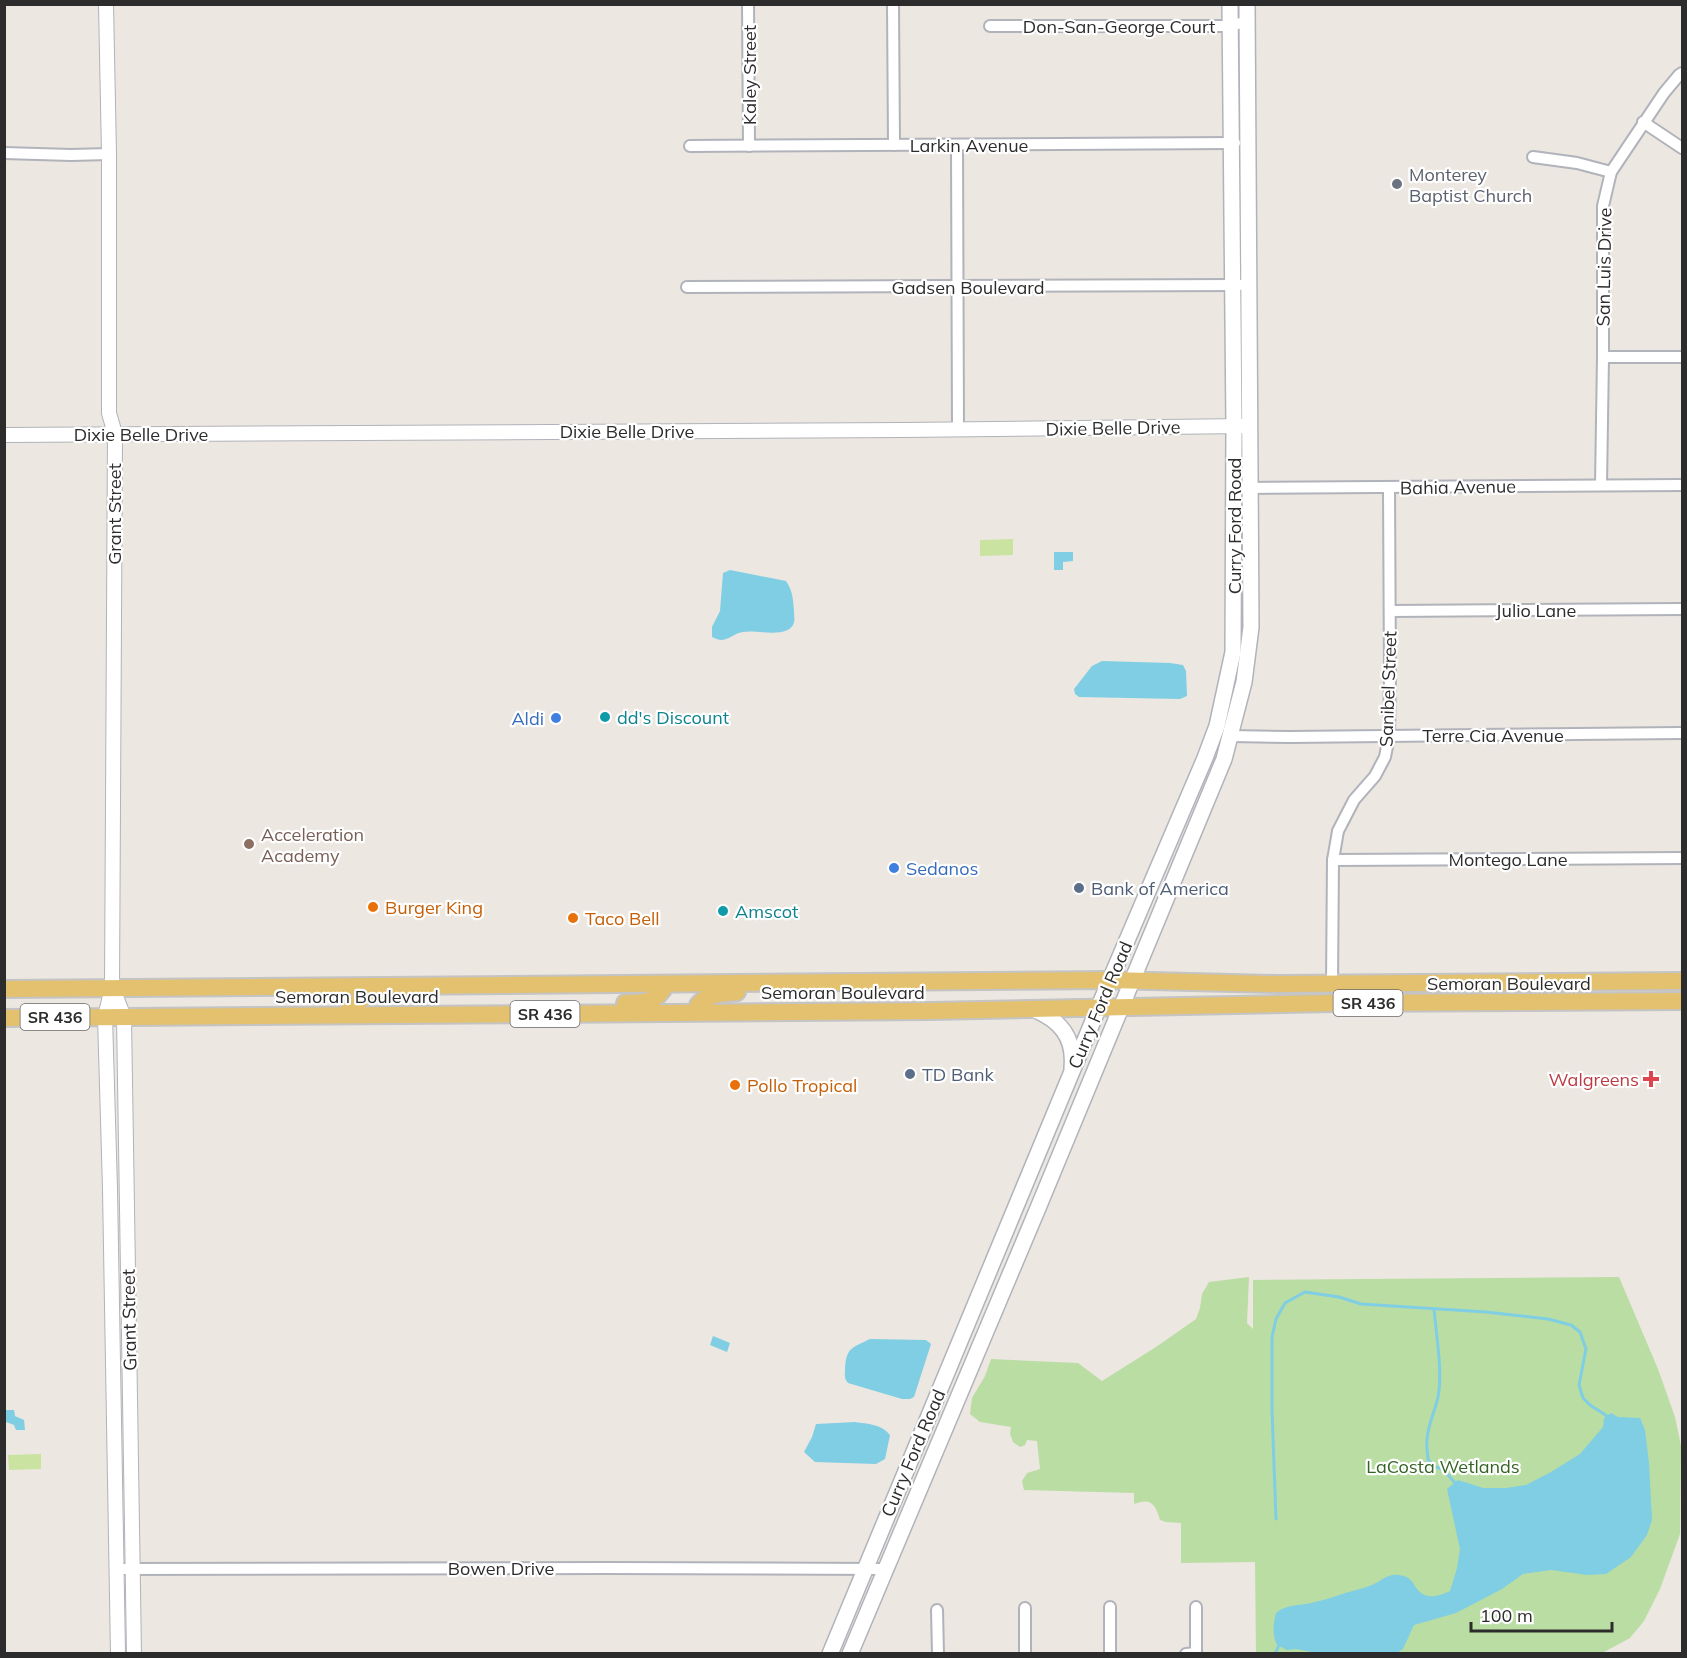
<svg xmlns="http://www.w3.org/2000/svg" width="1687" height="1658" font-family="Mulish,sans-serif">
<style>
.green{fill:#badda3}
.pitch{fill:#cae3a0}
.water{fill:#7fcee3}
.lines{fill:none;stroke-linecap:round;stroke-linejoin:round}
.stream{stroke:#7fcee3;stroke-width:3}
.minor-casing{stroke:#b1b3bb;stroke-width:14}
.tertiary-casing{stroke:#b1b3bb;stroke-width:16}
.secondary-casing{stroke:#b1b3bb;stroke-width:18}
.primary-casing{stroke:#c4c4c4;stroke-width:20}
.minor{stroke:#fff;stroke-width:10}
.tertiary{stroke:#fff;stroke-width:14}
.secondary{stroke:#fff;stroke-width:15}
.primary{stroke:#e3c16f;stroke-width:16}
.worship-dot{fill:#6b7280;stroke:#fff;stroke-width:2}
.culture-dot{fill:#0f9aa8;stroke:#fff;stroke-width:2}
.shop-dot{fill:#3f7fe0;stroke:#fff;stroke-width:2}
.education-dot{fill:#8d6e63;stroke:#fff;stroke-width:2}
.service-dot{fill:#5c6f8a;stroke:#fff;stroke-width:2}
.food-dot{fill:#e8710a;stroke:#fff;stroke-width:2}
.health-dot{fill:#e0444e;stroke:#fff;stroke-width:2}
.labels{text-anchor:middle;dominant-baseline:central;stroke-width:4.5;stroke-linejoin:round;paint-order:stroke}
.shield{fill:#fff;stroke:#6b6b6b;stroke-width:1.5}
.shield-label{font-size:16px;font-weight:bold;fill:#2c2c2c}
.street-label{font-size:18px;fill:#2c2c2c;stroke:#fff}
.worship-label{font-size:18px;fill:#5b616d;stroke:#fff;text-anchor:start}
.culture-label{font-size:18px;fill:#0d838f;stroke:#fff;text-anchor:start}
.shop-label{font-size:18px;fill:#366cbe;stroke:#fff;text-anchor:end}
.education-label{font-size:18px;fill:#785e54;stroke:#fff;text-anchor:start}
.service-label{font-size:18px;fill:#4e5e75;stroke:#fff;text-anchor:start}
.food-label{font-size:18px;fill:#c56008;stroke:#fff;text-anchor:start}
.health-label{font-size:18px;fill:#be3a42;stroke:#fff;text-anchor:end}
.park-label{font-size:18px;fill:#346323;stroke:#fff}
</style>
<rect width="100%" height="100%" fill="#ece7e1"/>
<path class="green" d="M1249 1277 1247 1323 1253 1329V1280L1619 1277 1658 1369 1675 1417 1681 1446 1680 1534 1660 1589 1644 1621 1630 1638 1602 1653H1256L1255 1562 1181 1563V1523L1166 1522 1160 1520C1156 1505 1151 1497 1134 1504V1493L1024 1490 1022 1481 1027 1473 1040 1469 1037 1441 1027 1440 1025 1445 1020 1447 1013 1442 1010 1434 1011 1427 980 1422 970 1414 972 1398 985 1376 991 1359 1078 1363 1102 1381 1156 1347 1196 1319 1200 1308 1202 1294 1209 1282Z"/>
<g class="pitch">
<path d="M1013 539V555L980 556V540Z"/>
<path d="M41 1454V1469L9 1470 8 1455Z"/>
</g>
<g class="water">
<path d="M1054 552H1073V561L1063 562V570H1054Z"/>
<path d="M730 570 786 581C793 591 793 600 794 612 794 616 795 619 794 622 790 640 755 629 743 632 730 634 727 645 712 637V627L720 611 723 573Z"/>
<path d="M1102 661 1170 663 1183 665 1186 671 1187 696 1180 699 1079 697 1075 694 1074 689 1092 666Z"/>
<path d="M713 1336 730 1343 727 1352 710 1345Z"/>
<path d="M870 1339 926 1340 931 1344 914 1397 910 1399H902L848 1383C844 1378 845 1376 845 1370 846 1347 852 1348 870 1339Z"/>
<path d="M5 1410H14L15 1416 24 1420 25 1430H16L14 1425 6 1422Z"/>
<path d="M1611 1413 1618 1417 1640 1418 1645 1430 1649 1463 1652 1520 1647 1535 1631 1557 1606 1574 1587 1575 1551 1570 1523 1574 1502 1589 1456 1613 1414 1625 1403 1649 1397 1653H1317L1296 1649 1287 1650 1277 1645C1272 1634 1273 1624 1276 1613 1287 1604 1298 1606 1311 1603 1326 1600 1341 1594 1356 1590 1362 1588 1368 1587 1374 1584 1382 1580 1389 1573 1399 1575 1414 1577 1412 1585 1420 1592 1428 1600 1442 1595 1450 1591L1457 1568 1460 1549 1447 1489 1458 1480 1483 1488H1506L1526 1485 1551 1472 1580 1454 1603 1427 1604 1418Z"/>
<path d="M855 1422C868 1424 881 1424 890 1435L885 1459 876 1464 815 1462 804 1452 812 1437 816 1424Z"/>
</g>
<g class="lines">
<g class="stream">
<path d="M1434 1309C1436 1333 1443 1373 1438 1397 1435 1412 1427 1426 1427 1441 1426 1447 1428 1454 1428 1460L1436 1467 1444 1470 1455 1483"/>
<path d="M1276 1519 1272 1410V1337L1276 1319 1285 1303 1305 1292 1339 1297 1361 1304 1486 1312 1548 1319 1571 1325 1580 1332 1586 1349 1579 1385 1583 1398 1590 1405 1607 1416"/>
<path d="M1275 1654 1280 1643"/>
</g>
<g class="minor-casing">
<g id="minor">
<path d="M748 4 749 146"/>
<path d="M893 4 894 145"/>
<path d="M990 26H1231L1247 21"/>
<path d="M1643 122 1682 148"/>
<path d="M957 145 958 429"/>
<path d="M690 146 1235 143"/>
<path d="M4 153 71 155 109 154"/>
<path d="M1533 157 1577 163 1611 172"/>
<path d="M687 287 1240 285"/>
<path d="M1603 357H1682"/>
<path d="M1601 485 1603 357V206L1611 172 1664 93 1679 75 1682 73"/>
<path d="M1243 488 1682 485"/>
<path d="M1390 611 1682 609"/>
<path d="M1231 736 1290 737 1682 733"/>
<path d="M1333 860 1682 858"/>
<path d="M1332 984 1333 860 1338 831 1354 800 1375 776 1385 757 1389 736 1390 675 1389 488"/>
<path d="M116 1569 606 1568 886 1569"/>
<path d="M1110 1607V1654"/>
<path d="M1025 1608V1654"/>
<path d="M937 1610 938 1654"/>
<path d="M1186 1654 1196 1653V1607"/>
</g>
</g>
<g class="tertiary-casing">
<g id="tertiary">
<path d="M106 4 109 154V413L115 434 112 988 105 1017 110 1189 118 1654"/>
<path d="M4 435 904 430 1245 426"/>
<path d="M113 989 124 1017 134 1654"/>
</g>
</g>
<g class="secondary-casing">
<g id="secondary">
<path d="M1033 1009C1060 1020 1075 1037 1072 1068"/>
<path d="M830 1654 1110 980 1205 758 1217 726 1233 652 1234 426 1230 4"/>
<path d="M850 1654 1038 1208 1224 759 1244 682 1251 627 1247 4"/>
</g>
</g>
<g class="primary-casing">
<g id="primary">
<path d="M4 989 1110 980 1276 984 1682 981"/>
<path d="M625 1003C644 1003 657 1003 666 984"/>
<path d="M698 1012V1005C708 993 723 994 737 992"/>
<path d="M345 1015C354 1001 366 996 382 991"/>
<path d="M4 1018 930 1011 1334 1003 1682 1001"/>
</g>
</g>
<use href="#minor" class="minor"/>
<use href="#tertiary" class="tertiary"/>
<use href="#secondary" class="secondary"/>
<use href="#primary" class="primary"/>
</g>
<circle class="worship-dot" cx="1397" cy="184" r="6"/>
<g class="culture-dot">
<circle cx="605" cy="717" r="6"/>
<circle cx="723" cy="911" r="6"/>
</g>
<g class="shop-dot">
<circle cx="556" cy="718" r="6"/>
<circle cx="894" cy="868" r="6"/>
</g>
<circle class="education-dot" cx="249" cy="844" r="6"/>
<g class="service-dot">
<circle cx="1079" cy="888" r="6"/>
<circle cx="910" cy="1074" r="6"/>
</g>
<g class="food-dot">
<circle cx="373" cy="907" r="6"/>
<circle cx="573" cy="918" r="6"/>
<circle cx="735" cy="1085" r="6"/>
</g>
<path class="health-dot" d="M1648 1070h6v6h6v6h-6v6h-6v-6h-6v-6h6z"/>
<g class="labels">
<g class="shield">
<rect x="1333.5" y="990" width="69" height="26" rx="4.5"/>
<rect x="510.5" y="1001" width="69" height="26" rx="4.5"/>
<rect x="20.5" y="1004" width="69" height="26" rx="4.5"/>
</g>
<g class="shield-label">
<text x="1368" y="1003">SR 436</text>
<text x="545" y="1014">SR 436</text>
<text x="55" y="1017">SR 436</text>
</g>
<g class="street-label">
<text x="1119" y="26">Don-San-George Court</text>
<text transform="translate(749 75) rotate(-90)">Kaley Street</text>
<text x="969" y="145">Larkin Avenue</text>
<text transform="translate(1604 267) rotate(-89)">San Luis Drive</text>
<text x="968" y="287">Gadsen Boulevard</text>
<text transform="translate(1113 428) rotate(-1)">Dixie Belle Drive</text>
<text x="627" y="431">Dixie Belle Drive</text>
<text x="141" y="434">Dixie Belle Drive</text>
<text transform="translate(1458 487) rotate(-1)">Bahia Avenue</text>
<text transform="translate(114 514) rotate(-90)">Grant Street</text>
<text transform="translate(1234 526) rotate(-90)">Curry Ford Road</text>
<text x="1536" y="610">Julio Lane</text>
<text transform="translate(1388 689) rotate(-88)">Sanibel Street</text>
<text x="1493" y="735">Terre Cia Avenue</text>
<text x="1508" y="859">Montego Lane</text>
<text x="1509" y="983">Semoran Boulevard</text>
<text x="843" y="992">Semoran Boulevard</text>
<text x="357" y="996">Semoran Boulevard</text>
<text transform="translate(1100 1005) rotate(-67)">Curry Ford Road</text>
<text transform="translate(129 1320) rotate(-91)">Grant Street</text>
<text transform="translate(913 1453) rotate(-67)">Curry Ford Road</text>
<text x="501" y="1568">Bowen Drive</text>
</g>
<g class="worship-label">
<text x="1409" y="174">Monterey<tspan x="1409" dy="21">Baptist Church</tspan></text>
</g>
<g class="culture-label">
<text x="617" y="717">dd's Discount</text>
<text x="735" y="911">Amscot</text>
</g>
<g class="shop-label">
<text x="544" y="718">Aldi</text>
<text x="906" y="868" text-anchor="start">Sedanos</text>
</g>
<g class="education-label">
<text x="261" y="834">Acceleration<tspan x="261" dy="21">Academy</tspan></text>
</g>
<g class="service-label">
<text x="1091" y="888">Bank of America</text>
<text x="922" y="1074">TD Bank</text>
</g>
<g class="food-label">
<text x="385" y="907">Burger King</text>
<text x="585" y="918">Taco Bell</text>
<text x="747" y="1085">Pollo Tropical</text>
</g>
<g class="health-label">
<text x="1639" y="1079">Walgreens</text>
</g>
<g class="park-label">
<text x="1443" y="1466">LaCosta Wetlands</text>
</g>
</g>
<rect width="1687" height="1658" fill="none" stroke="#2c2c2c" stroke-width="12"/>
<path d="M1471 1622v9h141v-9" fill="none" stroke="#2c2c2c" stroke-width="3"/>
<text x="1480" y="1622" font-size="18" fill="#2c2c2c" stroke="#ffffff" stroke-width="4.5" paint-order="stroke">100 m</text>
</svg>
